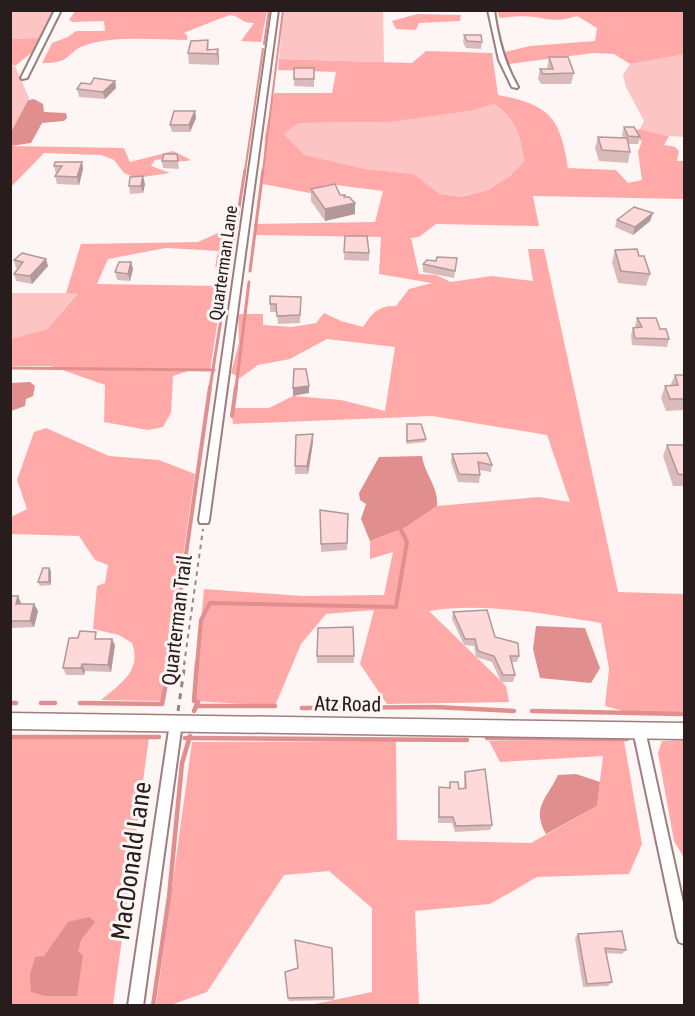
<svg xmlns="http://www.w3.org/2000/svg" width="695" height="1016" font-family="'Asap Condensed',sans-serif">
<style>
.green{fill:#fcc4c3}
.forest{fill:#ffaaa9;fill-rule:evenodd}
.water{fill:#e18e8f}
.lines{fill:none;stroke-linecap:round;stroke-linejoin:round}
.stream-far3{stroke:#e18e8f;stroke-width:2}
.stream-far2{stroke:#e18e8f;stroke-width:3}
.stream-far1{stroke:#e18e8f;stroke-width:4}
.stream{stroke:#e18e8f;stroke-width:4.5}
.street-casing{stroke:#9e7d7d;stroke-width:4}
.secondary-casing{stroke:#9e7d7d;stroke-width:3}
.path-far1{stroke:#938988;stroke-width:2;stroke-dasharray:4.5 4.5;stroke-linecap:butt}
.path{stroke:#938988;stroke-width:3;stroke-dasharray:6 6;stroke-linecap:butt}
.street{fill:#fff;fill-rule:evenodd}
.secondary{fill:#fff;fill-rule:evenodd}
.wall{fill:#dabbbb}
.shaded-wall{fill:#b29898}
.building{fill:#fed9d9;stroke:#b29898;stroke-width:1.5}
.labels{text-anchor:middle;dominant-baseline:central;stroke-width:6;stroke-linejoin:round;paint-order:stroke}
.far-street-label{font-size:18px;fill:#291c1c;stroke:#fdf6f5}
.street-label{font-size:21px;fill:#291c1c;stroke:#fdf6f5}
.near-street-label{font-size:26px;fill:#291c1c;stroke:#fdf6f5}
</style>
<rect width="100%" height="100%" fill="#fdf6f5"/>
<g class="green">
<path d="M10 11H54L41 38 11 39Z"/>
<path d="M283 11H383L384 62 279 59Z"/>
<path d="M673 54H684V137L669 136 640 129 644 121 626 87 623 75 630 64Z"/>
<path d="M11 66H15L29 98 11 132Z"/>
<path d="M494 104C515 117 521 137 524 161L511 175 488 190 462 197 440 194 414 174 366 169 305 155 284 134 299 123 390 122 470 111Z"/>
<path d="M11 293H77L47 329 11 339Z"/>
</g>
<g class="forest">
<path d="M76 10H267V11L261 42 241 41 254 23C241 23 241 17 231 15 228 15 191 30 184 33L187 35V40C154 40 114 35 83 46 66 53 71 64 42 63L52 43 68 37 76 31H105L104 21 72 22 69 20Z"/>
<path d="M497 11H684V54L630 64 614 54 593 53 509 64 505 52 530 46 595 41 597 28 577 16C557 22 553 20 534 17 523 15 510 17 500 18Z"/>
<path d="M417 14 461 15 460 21 419 23 416 30 396 29 392 21Z"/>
<path d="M41 38 35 50 15 66 11 64 10 39Z"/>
<path d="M426 51 492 53 498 95C549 105 560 116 568 168L616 170 628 183 642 180 638 152 642 141 627 132 640 129 669 136 664 145 675 147 679 151 677 161H684V199L533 196 539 226 436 224 419 237 411 238 419 274 436 275 451 282 491 276 533 281 528 249H544L618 592 684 594V712H627L605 706 609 669 601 623C545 614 485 602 429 611L506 686 509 702 387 704 360 664 374 610 326 614 301 644 275 706 194 701 204 589 303 596 384 595 393 552 370 559V541L406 527 437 506 539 497 570 502 547 435 432 416 233 424 231 408H269L293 396 341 400 385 411 395 347 327 339 290 359 258 365 240 378 231 373 239 342 238 314H263V325L292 327 316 323 324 313 341 321 363 327C372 313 379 305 396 306L409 289 432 283 379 274 381 237 254 235V224L375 222 383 191 336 185 315 194 263 184 265 136 274 93H332L336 72 278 70 279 59 412 63ZM494 104C515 117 521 137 524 161L511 175 488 190 462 197 440 194 414 174 366 169 305 155 284 134 299 123 391 122 470 111Z"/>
<path d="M11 146 124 148 130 162 173 151 191 160C178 164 168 157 155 160L151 166 170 173 136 178 124 173 114 160 101 155 44 153 11 187Z"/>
<path d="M229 228 223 266 215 267 218 251 166 248 108 259 97 284 223 286 210 371 191 370 173 376 171 413 163 427 148 430 104 422 105 385 51 366H11V339L47 329 77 294 66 293 81 244 198 242Z"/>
<path d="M46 428 109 456 159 460 195 474 162 701 101 700C121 683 142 671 132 643L119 635 93 629 97 586 105 583 108 565 95 560 79 536 11 534V517L27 509 17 480 34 432Z"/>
<path d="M10 737H149L113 1005H11Z"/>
<path d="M684 740V858L674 841 658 753 662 741Z"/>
<path d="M396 741 397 840 531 843 597 806 603 756 500 762 489 741H624L642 844 629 874 537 877 490 904 415 911 419 1005H310L372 992V908L329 871 284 875 207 992 171 1005 156 1006 192 742Z"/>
</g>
<g class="water">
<path d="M34 99 43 104 44 112 66 113 67 118 64 121 42 123 31 143 11 146V132L28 100Z"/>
<path d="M30 382 35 386 33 396 26 399 25 406 11 411V383Z"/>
<path d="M422 456C425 475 439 488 437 506L406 527 370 541 361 519 366 504 360 500 359 493 379 457Z"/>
<path d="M536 626 585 628 600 668 591 683 540 678 533 649Z"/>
<path d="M576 774 600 782 597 806 546 834C531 807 547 799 558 775Z"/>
<path d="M89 917 95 922 81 940 78 952 83 955 77 996H46L31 992 30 975 35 957 44 956 68 922Z"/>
</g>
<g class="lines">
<g class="stream-far3">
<path d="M264 44 269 10"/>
<path d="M245 171 263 49"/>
<path d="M263 171 283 10"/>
</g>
<g class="stream-far2">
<path d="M250 271 263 170"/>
<path d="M10 368 214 370"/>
<path d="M210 388 245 170"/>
<path d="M236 388 249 282"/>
</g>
<g class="stream-far1">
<path d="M232 416 236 387"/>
<path d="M170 665 210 387"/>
<path d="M197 665 201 620 210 603 396 607 407 542 400 528"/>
</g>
<g class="stream">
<path d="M10 703H16"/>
<path d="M41 703H55"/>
<path d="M80 703 162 704 170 663"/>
<path d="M196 706H275"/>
<path d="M302 708 435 707 514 711"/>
<path d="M194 711 198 702 194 701 197 663"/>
<path d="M532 711 684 714"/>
<path d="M10 737H159"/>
<path d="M185 738 467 740"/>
<path d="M487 738 627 739"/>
<path d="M153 1006 169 897 182 763 190 736"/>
</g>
<g class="street-casing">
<g id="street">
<path d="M55 10H61L27 78 22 79 21 78Z"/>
<path d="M272 10H278L209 520 208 523H200L199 520Z"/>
<path d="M488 10H494C498 38 504 63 518 87L517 88 512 87 499 60Z"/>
<path d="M176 717 180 719 182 723 143 1006H128L170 723 172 719Z"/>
<path d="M639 724 643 726 645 730 684 907V944L679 942 677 937 633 730 635 726Z"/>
</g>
</g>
<g class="secondary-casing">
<path id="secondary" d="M10 713 684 723V739L10 729Z"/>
</g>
<path class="path-far1" d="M184 665 203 529"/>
<path class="path" d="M178 711 185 663"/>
<use href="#street" class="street"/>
<use href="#secondary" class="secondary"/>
</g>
<g class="wall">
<path d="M464 35 482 42 481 49 466 48 463 42Z"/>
<path d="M208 40 209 50 218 49 219 60V65L189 64 188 53Z"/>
<path d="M549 57 574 73 571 84H541L538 79 540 69H547Z"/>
<path d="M294 68H314V87L294 86Z"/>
<path d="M115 81 116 88 105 99 79 97 77 89 91 84Z"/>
<path d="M195 111 196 118 190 132H172L170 125Z"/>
<path d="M624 127 640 137 638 144H628L630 152 628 163 599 161 595 148 598 137 623 138 622 135Z"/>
<path d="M177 154 179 169 163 168 162 161Z"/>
<path d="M82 162 83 169 79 185 57 184 55 176 56 174 54 166Z"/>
<path d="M145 184 143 193 130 194 129 186Z"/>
<path d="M311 189 340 195 345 197 355 214 325 221 311 201Z"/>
<path d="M653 213 650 221 633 235 615 227 617 220Z"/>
<path d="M345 236 369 253V261L344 260Z"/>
<path d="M615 250 639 256 650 274 646 286 618 283 612 262Z"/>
<path d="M457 258 454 278 423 272V264Z"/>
<path d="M14 260 48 266 32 284 16 281 14 274 18 268H16Z"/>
<path d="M131 262 133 269 130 281 117 280 115 272Z"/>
<path d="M301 297 300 323 278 324 277 312H270V304Z"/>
<path d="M637 318 660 329 669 339 667 347 632 345 631 335 633 328 636 327 635 326Z"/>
<path d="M675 375H684V410L666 411 661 398 665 386H670Z"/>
<path d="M407 424 426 439 425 442 406 444Z"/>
<path d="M313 442 308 474H295V466Z"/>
<path d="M667 445H684V486H673L663 456Z"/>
<path d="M452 454 492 465 491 472 479 470 480 475 479 483 458 482 451 462Z"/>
<path d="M320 510 348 521 347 550 321 552Z"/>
<path d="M49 568 51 571V585L40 586 38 582Z"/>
<path d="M10 596H18L21 604H34L38 611 34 627 10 628Z"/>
<path d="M453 612 495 637 519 656 517 662H512L515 675 513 682H501L492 662 476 657 474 646 464 645 452 619Z"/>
<path d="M353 627 354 663H317V656Z"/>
<path d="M98 639H112L115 645 111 672 85 671 84 675H66L63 668Z"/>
<path d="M465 772 492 825 490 830 455 832 452 823H438V792L439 787H449L450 782 459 789 464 788V778Z"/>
<path d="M578 934 626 950 622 954 606 953 612 982 608 986 583 987 575 938Z"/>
<path d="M332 948 334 1000 289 1001 288 998 298 968Z"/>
</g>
<g class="shaded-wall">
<path d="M218 49 219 60V65L217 54Z"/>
<path d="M115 81 116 88 105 99 103 92Z"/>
<path d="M195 111 196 118 190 132 189 125Z"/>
<path d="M82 162 83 169 79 185 77 177Z"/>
<path d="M143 176 145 184 143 193 141 186Z"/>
<path d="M345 195V205L355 203V214L325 221V209Z"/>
<path d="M653 213 650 221 633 235 635 227Z"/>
<path d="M46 259 48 266 32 284 30 276Z"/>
<path d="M131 262 133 269 130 281 128 274Z"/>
<path d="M309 386V393L293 396V388Z"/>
<path d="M313 434V442L308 474 307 466Z"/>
<path d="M49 568 51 571V585L49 582Z"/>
<path d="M18 596 21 603 20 611 16 604Z"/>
<path d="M34 604 38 611 34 627 30 621Z"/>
<path d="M112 639 115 645 111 672 108 665Z"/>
<path d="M82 664 85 671 84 675 81 668Z"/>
</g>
<g class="building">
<path d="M464 35H481L482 42 467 41Z"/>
<path d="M208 40 207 50 218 49 217 54 188 53 191 41Z"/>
<path d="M549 57H568L574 73 543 74 540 69H553Z"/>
<rect x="294" y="68" width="20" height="11"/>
<path d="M94 78 115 81 103 92 77 89 81 83 91 84Z"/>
<path d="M174 111H195L189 125H170Z"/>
<path d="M624 127H634L640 137 628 136Z"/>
<path d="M598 137 627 138 630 152 602 150Z"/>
<path d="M164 154H177L178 161H162Z"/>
<path d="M55 162H82L77 177 55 176 62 166H54Z"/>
<path d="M143 176 141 186H129L130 177Z"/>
<path d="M335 184 340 195H345L344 197H349L355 203 325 209 311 189Z"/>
<path d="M634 207 653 213 635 227 617 220Z"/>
<path d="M345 236H367L369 253 344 252Z"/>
<path d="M637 249 639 256H644L650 274 621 271 615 250Z"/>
<path d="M22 253 46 259 30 276 14 274 23 262 14 260Z"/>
<path d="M437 257 457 258 455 271 423 264 427 260 436 261Z"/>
<path d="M119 262H131L128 274 115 272Z"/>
<path d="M270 296 301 297 300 315 277 316 276 304H270Z"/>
<path d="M637 318H656L660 329H666L669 339 635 338 633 328 642 327Z"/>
<path d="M294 369H306L309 386 293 388Z"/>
<path d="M675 375H684V399H670L665 386 678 385Z"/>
<path d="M407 424H421L426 439 407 441Z"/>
<path d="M313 434 307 466H295L296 435Z"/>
<path d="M667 445H684V475L678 474Z"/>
<path d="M487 453 492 465 478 462 480 475 459 474 452 454Z"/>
<path d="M320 510 348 514 347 543 321 544Z"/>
<path d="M43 568H49V582H38Z"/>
<path d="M10 596H18L16 604H34L30 621H10Z"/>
<path d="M487 610 495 637 518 643 519 656H510L515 675H503L494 656 478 651 475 639H465L453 612Z"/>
<path d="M353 627 354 656H317L318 628Z"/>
<path d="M80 631 96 632 95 639H112L108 665 82 664 81 668H63L69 638H78Z"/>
<path d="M485 769 492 825 456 826 453 817H439V787L450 788V782H458L459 789 466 788 465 772Z"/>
<path d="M622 931 626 950 605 948 612 982 587 984 578 934Z"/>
<path d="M295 940 332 948 334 997 288 998 285 972 298 968Z"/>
</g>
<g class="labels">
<g class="far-street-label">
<text transform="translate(223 263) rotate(-82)">Quarterman Lane</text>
</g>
<g class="street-label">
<text transform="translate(176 620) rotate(-83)">Quarterman Trail</text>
<text transform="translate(348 703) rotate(1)">Atz Road</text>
</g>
<g class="near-street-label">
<text transform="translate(131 861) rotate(-82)">MacDonald Lane</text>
</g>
</g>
<rect width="695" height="1016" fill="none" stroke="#291c1c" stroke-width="24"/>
</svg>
